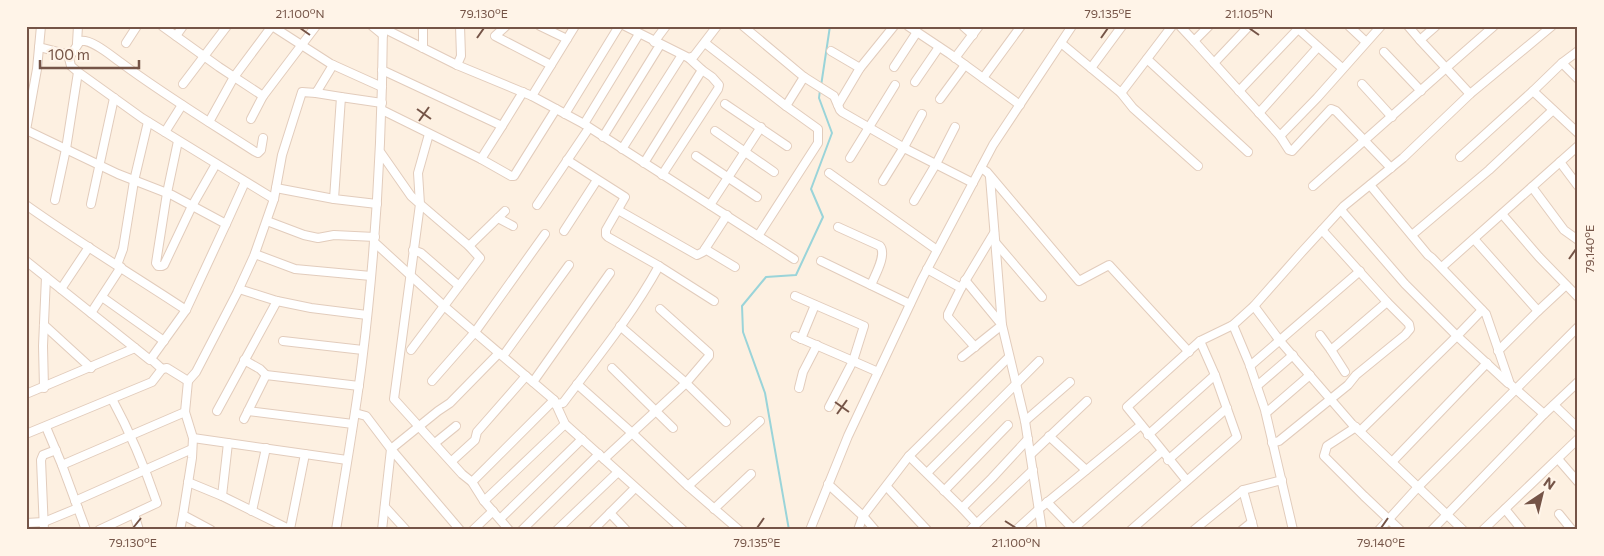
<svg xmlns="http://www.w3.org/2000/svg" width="1604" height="556" font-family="Commissioner,sans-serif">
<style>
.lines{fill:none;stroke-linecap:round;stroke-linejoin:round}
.stream{stroke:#9ad4d9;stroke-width:2}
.minor-casing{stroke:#e2ccbc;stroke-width:10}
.minor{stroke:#fff;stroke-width:8}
.ticks{fill:none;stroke:#755447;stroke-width:2}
.neatline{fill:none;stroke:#755447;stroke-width:2}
.ticks-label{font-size:12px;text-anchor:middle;fill:#755447}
</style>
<rect width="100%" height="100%" fill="#fdf0e1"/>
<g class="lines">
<g class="stream">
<path d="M821 86 830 26"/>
<path d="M789 530 765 393 743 332 742 306 766 277 796 275 823 217 811 189 832 133 819 98 820 90"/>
</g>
<g class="minor-casing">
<g id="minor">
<path d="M162 26 219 67 263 96"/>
<path d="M272 26 331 64 382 87"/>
<path d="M372 26 383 35"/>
<path d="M423 26V48"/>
<path d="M506 26 495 36 551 65"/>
<path d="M540 26 567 39"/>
<path d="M625 26 689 58 694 56 717 26"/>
<path d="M743 26 804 77 834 96 840 110 842 112 908 150 973 183"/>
<path d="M908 26 950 54 1020 105"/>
<path d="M963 26 973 35"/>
<path d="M1180 26 1194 41 1209 26"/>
<path d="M1295 26 1342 68"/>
<path d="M1349 26 1366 42"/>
<path d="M1408 26 1420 40"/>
<path d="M1494 26 1446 68 1470 94 1552 26"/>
<path d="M383 28 457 65 532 96 584 124 794 259"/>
<path d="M176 36 183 26"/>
<path d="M1194 41 1280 136 1317 98 1381 26"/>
<path d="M654 42 666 26"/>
<path d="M77 43 78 26"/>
<path d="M126 43 137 26"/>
<path d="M705 43 786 106 804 77"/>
<path d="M1061 43 1121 93 1172 26"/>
<path d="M39 47 70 55"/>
<path d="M831 51 860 68"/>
<path d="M1578 51 1562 63 1578 79"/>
<path d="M1384 52 1421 91"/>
<path d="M955 58 979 26"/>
<path d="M1147 59 1248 152"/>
<path d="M1214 63 1249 26"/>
<path d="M457 65 461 56 460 26"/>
<path d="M894 67 917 32"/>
<path d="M1091 68 1122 26"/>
<path d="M382 70 502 126 523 92"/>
<path d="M78 72 142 118 274 199"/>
<path d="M983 78 1021 26"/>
<path d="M915 82 939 47"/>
<path d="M183 84 227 26"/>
<path d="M1362 84 1392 117"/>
<path d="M1239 91 1298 29"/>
<path d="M1533 91 1562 63"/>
<path d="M316 93 341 97"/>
<path d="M1121 93 1133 108 1198 166"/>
<path d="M532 96 575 26"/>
<path d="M940 99 965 65"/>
<path d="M725 104 787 146"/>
<path d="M838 105 860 68 894 26"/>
<path d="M382 110 481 159 502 126"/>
<path d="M1259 113 1318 47"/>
<path d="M565 114 619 26"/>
<path d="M251 119 263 96 316 26"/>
<path d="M209 122 234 77 272 26"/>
<path d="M584 124 639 34"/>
<path d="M26 130 118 174 172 195 226 224 245 182"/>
<path d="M26 130 37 69 41 26"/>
<path d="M715 131 774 172"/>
<path d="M165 132 182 105"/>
<path d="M1280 136 1289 150 1292 151 1331 109 1336 111 1391 168"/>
<path d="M603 137 660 45"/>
<path d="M178 141 167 193 156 263 158 266H162L164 265 192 206 216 164"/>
<path d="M622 149 682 55"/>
<path d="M381 153 411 196 420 204 394 399 462 474 472 482 484 501 509 530"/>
<path d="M696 156 757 197"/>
<path d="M1460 157 1533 91 1578 133"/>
<path d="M850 158 895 85"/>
<path d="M481 159 511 176H514L556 109"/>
<path d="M567 160 625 197 606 230V235L608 237 659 266 714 301"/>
<path d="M1560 162 1578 186"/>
<path d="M644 163 702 70 689 58"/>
<path d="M981 168 987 172 1079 281 1109 265 1189 352"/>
<path d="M829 173 937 250"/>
<path d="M662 175 718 89 719 85 712 77 702 70"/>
<path d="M883 181 904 147 922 114"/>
<path d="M1370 185 1428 255 1432 258 1486 314 1510 384 1544 414"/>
<path d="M1313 186 1446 68 1420 40 1436 26"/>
<path d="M1532 187 1564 230 1578 240"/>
<path d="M276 188 334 199"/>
<path d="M55 200 66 149 78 72 71 66 69 58 80 41C92 39 110 55 120 62 163 94 209 122 254 151L258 153 261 150 263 138"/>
<path d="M914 201 936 164 955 127"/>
<path d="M91 204 114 98"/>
<path d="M377 204 334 199 341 97 382 103"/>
<path d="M26 205C78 242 133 275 186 310"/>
<path d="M537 205 589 128"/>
<path d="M710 205 761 127"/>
<path d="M618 210 697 255 703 252 727 215"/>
<path d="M1341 210 1405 284 1457 336 1360 431"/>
<path d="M1502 214 1539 257 1578 297"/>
<path d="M498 218 513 226"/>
<path d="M267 221 304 235 318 238 334 235 375 237"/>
<path d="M838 227 880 246C887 255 875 275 871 285"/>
<path d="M564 231 597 180"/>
<path d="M1412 235 1489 170 1553 110"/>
<path d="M758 236 818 143V129L786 106"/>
<path d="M1474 239 1538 311 1498 351"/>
<path d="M374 242 444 306 554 400 565 424 683 530"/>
<path d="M995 242 1042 297"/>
<path d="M469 246 505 211"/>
<path d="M705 249 735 267"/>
<path d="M413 250 421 253 459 286"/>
<path d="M255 254 295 269 371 276"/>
<path d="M26 261 150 360 186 310 226 224"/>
<path d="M821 261 910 304"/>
<path d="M117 265 123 249 134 181 148 122"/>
<path d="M1442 267 1578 146"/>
<path d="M927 269 961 288 994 233"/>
<path d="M965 280 1002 325 1025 421 1042 530"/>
<path d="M961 288 948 314V317L975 347"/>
<path d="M61 289 89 247"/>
<path d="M239 289 277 301 311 308 367 315"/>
<path d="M795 296 864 326 853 361 878 372"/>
<path d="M102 297 164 341"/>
<path d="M1254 306 1280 341 1352 424 1463 530"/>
<path d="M1482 310 1457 336 1508 383"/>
<path d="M1538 311 1566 285"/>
<path d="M91 313 121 267"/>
<path d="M44 325 91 368"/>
<path d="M1233 325 1249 363 1265 410 1293 530"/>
<path d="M620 326 686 383 726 422"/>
<path d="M1320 335 1331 350"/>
<path d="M795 336 853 361 829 407"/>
<path d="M801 339 815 305"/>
<path d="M283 341 363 350"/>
<path d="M1200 341 1233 325 1254 306 1300 254 1344 206 1403 158 1470 94"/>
<path d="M411 350 480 258 469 246 420 204 418 173 429 134"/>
<path d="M503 356 569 265"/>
<path d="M962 357 1002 325 990 177"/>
<path d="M244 360 260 369 266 375"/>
<path d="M1250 366 1360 271"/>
<path d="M612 368 673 428"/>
<path d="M162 369 167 368 188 381 196 372 237 293 254 256 274 199 282 155 302 92 316 93 333 65"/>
<path d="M1345 372 1331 350 1387 302"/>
<path d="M432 381 475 332 545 234"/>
<path d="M533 382 610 273"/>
<path d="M577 384 631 432 688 486 739 530"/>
<path d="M1257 386 1293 355"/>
<path d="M44 388 43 346 46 277"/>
<path d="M799 388 803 372 817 345"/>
<path d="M26 394 135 348"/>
<path d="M555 404 563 403C597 358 632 315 659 266"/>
<path d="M1554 405 1578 428"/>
<path d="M217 411 277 301"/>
<path d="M248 411 353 424"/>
<path d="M185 412 193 438 192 458 183 515 211 530"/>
<path d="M355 413 366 416 391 449 438 411 450 403 499 353"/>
<path d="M1266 413 1310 375"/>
<path d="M244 419 266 375 359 386"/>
<path d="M1025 421 1070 382"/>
<path d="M46 427 62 465 86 530"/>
<path d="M1356 427 1327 446 1324 456 1364 496 1400 530"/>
<path d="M26 434 152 382 162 369 151 359"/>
<path d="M1148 435 1215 375"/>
<path d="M1049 436 1086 470"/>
<path d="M193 438 347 460"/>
<path d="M435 443 456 426"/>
<path d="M1272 443 1279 441 1348 385 1356 375 1405 335 1410 329 1409 324 1387 302 1322 230"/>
<path d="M391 449 460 530"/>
<path d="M1031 454 1087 401"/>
<path d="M909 456 962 508 992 478 1028 439"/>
<path d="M604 459 686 383 709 356V353L660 309"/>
<path d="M1558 459 1578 482"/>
<path d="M1168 460 1227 408"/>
<path d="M452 461 475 440 477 432 526 376"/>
<path d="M1392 462 1487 363"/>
<path d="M62 465 185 412 188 381"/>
<path d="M927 473 1039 361"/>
<path d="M188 482 222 496 228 443"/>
<path d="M472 482 554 400"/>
<path d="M828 484 863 516 875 530"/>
<path d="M688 486 760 421"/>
<path d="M887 487 927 530"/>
<path d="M1243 490 1254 530"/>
<path d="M944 491 1008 425"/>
<path d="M222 496 291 530"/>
<path d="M75 501 192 449"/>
<path d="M484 501 565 424"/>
<path d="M1047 502 1074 530"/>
<path d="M385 507 406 530"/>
<path d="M962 508 976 523"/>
<path d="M714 509 751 474"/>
<path d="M1505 509 1522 530"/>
<path d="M252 511 266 448"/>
<path d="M610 513 626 530"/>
<path d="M134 514 139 530"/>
<path d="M1559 514 1572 530"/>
<path d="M500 519 582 439"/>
<path d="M26 523 44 522 78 508"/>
<path d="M290 529 305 454"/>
<path d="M1073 529 1161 452"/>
<path d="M44 530 41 460 43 455 56 450"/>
<path d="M99 530 157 503C144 465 131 434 112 399"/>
<path d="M180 530 183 515"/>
<path d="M336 530C345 474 355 418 362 362 376 250 382 138 383 26"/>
<path d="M382 530 391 449"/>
<path d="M473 530 493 511"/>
<path d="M522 530 599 454"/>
<path d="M557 530 618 472"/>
<path d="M593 530 635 488"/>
<path d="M810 530 848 436 922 279 993 145 1072 26"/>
<path d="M858 530 863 516 909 456 1009 357"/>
<path d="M970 530 1033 470"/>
<path d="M1016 530 1039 509 1141 425"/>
<path d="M1131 530 1237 437 1215 375 1200 341 1127 407 1187 481"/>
<path d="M1194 530 1243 490 1282 480"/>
<path d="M1242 530 1252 522"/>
<path d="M1379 530 1418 487 1578 327"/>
<path d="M1432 530 1544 414 1578 382"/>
<path d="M1483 530 1578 439"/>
</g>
</g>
<use href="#minor" class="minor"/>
</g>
<path class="ticks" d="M300 28 310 35M1249 28 1259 35M477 38 484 28M1101 38 1108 28M417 109 431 119M419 121 429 107M1569 259 1576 249M835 402 849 412M837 414 847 400M1005 521 1016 528M133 528 141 518M757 528 764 518M1381 528 1388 518"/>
<rect width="1604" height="556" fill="none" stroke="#fff4e8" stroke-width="55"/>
<g transform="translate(1542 494) rotate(35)" stroke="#fff4e8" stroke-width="4" paint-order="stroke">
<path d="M0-4L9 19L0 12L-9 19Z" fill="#755447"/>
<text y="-8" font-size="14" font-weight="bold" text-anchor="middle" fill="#755447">N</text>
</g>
<path d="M40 60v8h99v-8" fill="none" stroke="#755447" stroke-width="2.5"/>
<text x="48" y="60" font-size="15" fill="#755447" stroke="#fff4e8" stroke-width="4" paint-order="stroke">100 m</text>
<rect x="28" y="28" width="1548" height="500" class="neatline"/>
<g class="ticks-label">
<text x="300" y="18">21.100°N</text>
<text x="484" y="18">79.130°E</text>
<text x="1108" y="18">79.135°E</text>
<text x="1249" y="18">21.105°N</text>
<text transform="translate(1590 249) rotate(-90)" y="4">79.140°E</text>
<text x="133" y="547">79.130°E</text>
<text x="757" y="547">79.135°E</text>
<text x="1016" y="547">21.100°N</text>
<text x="1381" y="547">79.140°E</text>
</g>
</svg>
